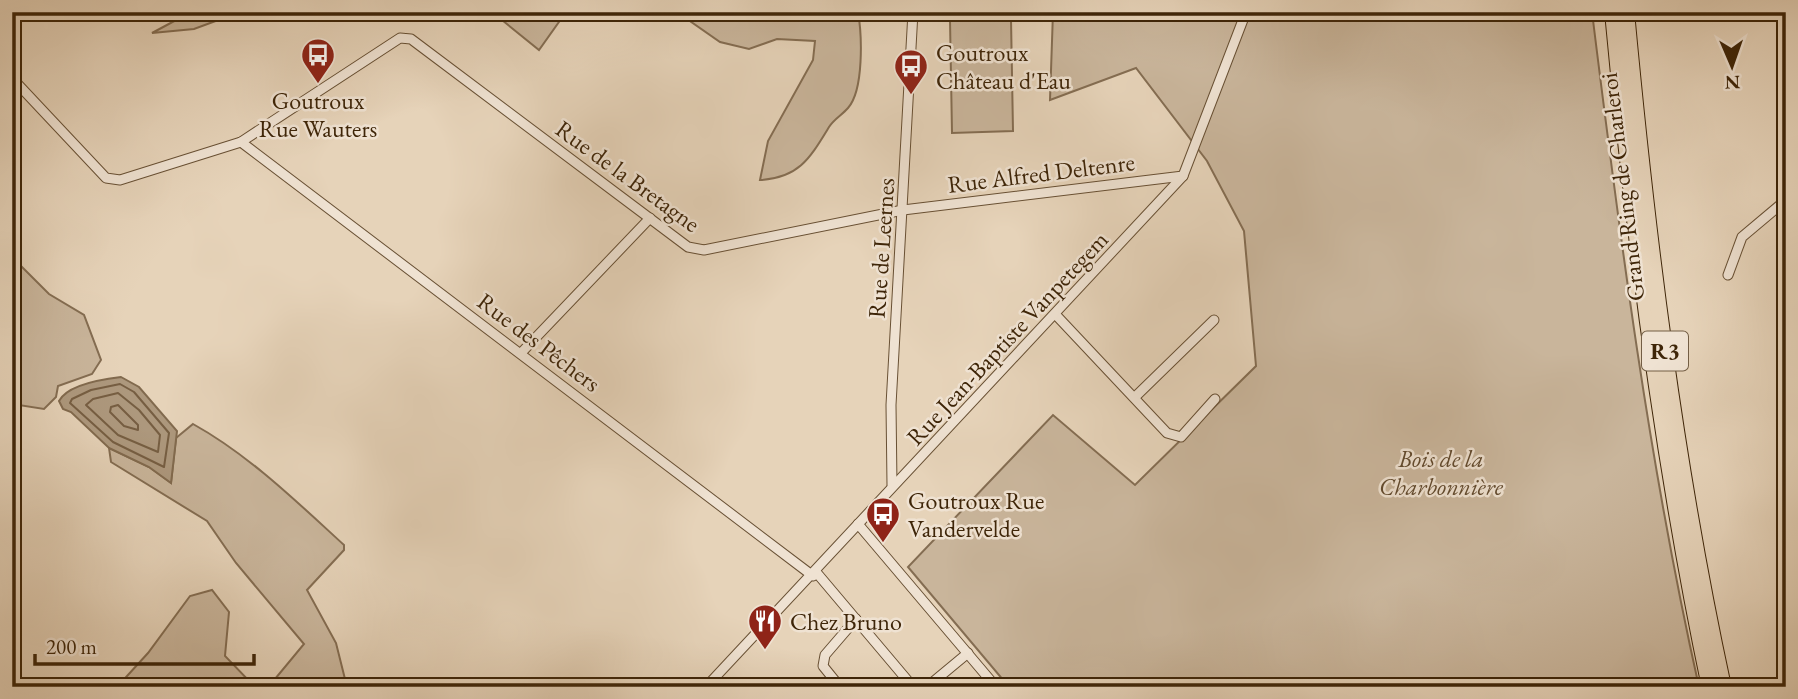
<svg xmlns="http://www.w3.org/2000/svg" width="1798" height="699" font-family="'EB Garamond',serif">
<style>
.green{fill:#c9b59b;stroke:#846d52;stroke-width:2}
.water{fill:#ad987d;stroke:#816a4e;stroke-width:2}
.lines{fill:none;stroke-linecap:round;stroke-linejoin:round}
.shore{stroke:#765e42;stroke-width:2}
.street-casing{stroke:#685034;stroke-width:11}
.highway-casing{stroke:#3e2508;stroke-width:18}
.street{stroke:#efe2d2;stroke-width:9}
.highway{stroke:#e6d3b9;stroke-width:16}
.labels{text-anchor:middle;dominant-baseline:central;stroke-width:5;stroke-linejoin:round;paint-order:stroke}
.shield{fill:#efe2d2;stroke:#735e45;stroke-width:2}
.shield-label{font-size:23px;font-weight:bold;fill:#3e2508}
.poi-label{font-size:24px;fill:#3e2508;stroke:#efe2d2;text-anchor:start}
.street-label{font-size:24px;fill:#3e2508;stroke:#efe2d2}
.park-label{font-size:24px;font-style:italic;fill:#61492d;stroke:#efe2d2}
</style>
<rect width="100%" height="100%" fill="#e6d3b9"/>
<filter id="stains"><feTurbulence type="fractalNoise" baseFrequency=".00286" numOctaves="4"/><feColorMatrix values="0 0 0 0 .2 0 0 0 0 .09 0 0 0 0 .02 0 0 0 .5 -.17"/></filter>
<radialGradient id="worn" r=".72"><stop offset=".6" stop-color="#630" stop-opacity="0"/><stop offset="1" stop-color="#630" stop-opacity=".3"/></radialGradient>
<g class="green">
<path d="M191 12H240L194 29 152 33Z"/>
<path d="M492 12H566L539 50Z"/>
<path d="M677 12H858C862 35 864 90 848 108 842 115 834 119 829 127 810 158 799 178 760 180L768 141 813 60 815 41 777 39 749 49 720 42Z"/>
<path d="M1053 12H1592C1620 238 1649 464 1699 687H1009L908 567 1053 415 1135 485 1256 366 1244 231 1207 161 1136 68 1050 100Z"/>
<path d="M1011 19 1013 131 952 133 950 20Z"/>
<path d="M12 257 49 294 84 315 101 360 92 374 58 386 56 397 44 409 12 404Z"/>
<path d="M193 424C249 455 297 502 344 545V550L307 590 336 643 347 687H117L148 653 190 596 212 590 229 612 225 656 251 683 275 679 304 644 236 563 207 521 111 462 109 448 149 467 171 483 176 438Z"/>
</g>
<path class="water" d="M121 377 139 387 177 431 171 483 149 467 109 448 71 412 63 409 59 401C68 384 104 379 121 377Z"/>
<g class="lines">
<g class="shore">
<path d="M120 384 134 392 169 433 164 467 113 442 70 403 72 399 91 390Z"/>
<path d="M118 393 139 410 160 435 158 452 118 435 86 405 93 399Z"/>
<path d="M118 405 138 425V430L124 426 110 412 111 407Z"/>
</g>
<g class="street-casing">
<g id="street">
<path d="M12 78 106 178 120 180 241 142 400 38 411 39 688 247 704 250 903 210 1183 176"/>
<path d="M241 142 813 576"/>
<path d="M1728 275 1742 237 1786 200"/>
<path d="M1055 314 1167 433 1181 437 1215 399"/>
<path d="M522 352 650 218"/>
<path d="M1135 397 1214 320"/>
<path d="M892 485 891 405 913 12"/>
<path d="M858 524 996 687"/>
<path d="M816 572 913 687"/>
<path d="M706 687 1183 176 1246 12"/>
<path d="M840 687 823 666 825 655 856 619"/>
<path d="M927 687 968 653"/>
</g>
</g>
<g class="highway-casing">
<g id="highway">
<path d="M1613 12C1634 238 1663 464 1710 687"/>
<path d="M1626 12C1647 238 1675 465 1723 687"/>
</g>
</g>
<use href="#street" class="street"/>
<use href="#highway" class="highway"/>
</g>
<defs>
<g id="bus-pin" transform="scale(1.75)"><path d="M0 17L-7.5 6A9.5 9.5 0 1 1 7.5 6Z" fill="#8f2418" stroke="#efe2d2"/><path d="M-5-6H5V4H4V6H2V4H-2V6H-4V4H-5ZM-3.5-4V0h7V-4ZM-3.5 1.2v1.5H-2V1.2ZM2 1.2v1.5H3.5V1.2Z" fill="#fff"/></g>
<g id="restaurant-pin" transform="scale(1.75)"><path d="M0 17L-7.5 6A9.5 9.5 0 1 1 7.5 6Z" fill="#8f2418" stroke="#efe2d2"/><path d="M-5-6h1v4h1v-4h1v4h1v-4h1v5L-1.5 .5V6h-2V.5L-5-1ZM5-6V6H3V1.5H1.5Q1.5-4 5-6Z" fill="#fff"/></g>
</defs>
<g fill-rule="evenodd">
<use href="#bus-pin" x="318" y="55"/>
<use href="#bus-pin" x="911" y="66"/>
<use href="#bus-pin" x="883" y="514"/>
<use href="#restaurant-pin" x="765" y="621"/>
</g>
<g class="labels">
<rect class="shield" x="1642" y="331.5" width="46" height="39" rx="5"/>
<g class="shield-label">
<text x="1665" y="351">R3</text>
</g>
<g class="poi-label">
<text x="936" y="52">Goutroux<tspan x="936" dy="28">Château d'Eau</tspan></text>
<text x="318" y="100" text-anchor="middle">Goutroux<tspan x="318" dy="28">Rue Wauters</tspan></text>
<text x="908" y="500">Goutroux Rue<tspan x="908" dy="28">Vandervelde</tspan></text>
<text x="790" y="621">Chez Bruno</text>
</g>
<g class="street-label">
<text transform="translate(1041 173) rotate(-7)">Rue Alfred Deltenre</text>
<text transform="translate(628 176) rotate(36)">Rue de la Bretagne</text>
<text transform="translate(1622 187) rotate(-97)">Grand Ring de Charleroi</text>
<text transform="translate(881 248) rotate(-86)">Rue de Leernes</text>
<text transform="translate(1007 338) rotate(-47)">Rue Jean-Baptiste Vanpetegem</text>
<text transform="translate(539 342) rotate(37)">Rue des Pêchers</text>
</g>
<g class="park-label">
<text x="1441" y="458">Bois de la<tspan x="1441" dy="28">Charbonnière</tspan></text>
</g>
</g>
<rect width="1798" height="699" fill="none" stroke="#e6d3b9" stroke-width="42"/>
<rect x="14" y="14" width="1770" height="671" fill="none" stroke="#3e2508" stroke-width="3.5"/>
<rect x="21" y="21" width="1756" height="657" fill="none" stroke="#3e2508" stroke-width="2"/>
<g transform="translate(1732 66) rotate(178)" stroke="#efe2d2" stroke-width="5" paint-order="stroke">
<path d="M0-5L12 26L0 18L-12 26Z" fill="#3e2508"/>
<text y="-10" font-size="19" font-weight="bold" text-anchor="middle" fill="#3e2508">N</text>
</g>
<path d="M35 654v10h219v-10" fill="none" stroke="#3e2508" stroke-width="3.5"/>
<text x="46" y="654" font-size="21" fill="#3e2508" stroke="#efe2d2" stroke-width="5" paint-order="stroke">200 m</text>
<rect width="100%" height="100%" filter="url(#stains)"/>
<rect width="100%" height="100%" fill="url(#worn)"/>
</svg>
